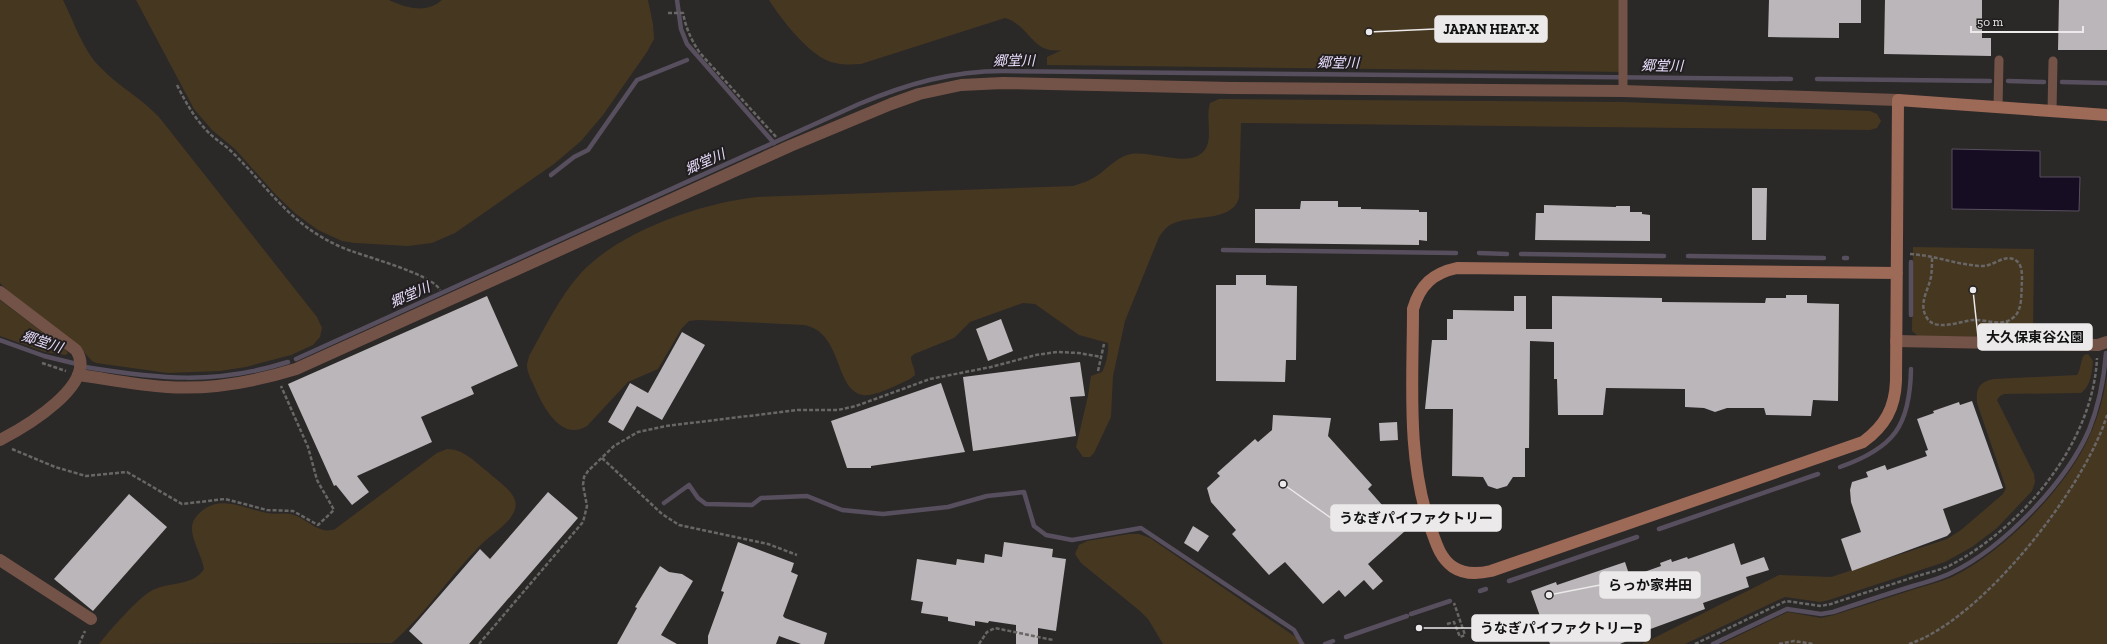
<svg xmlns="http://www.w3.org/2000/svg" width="2107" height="644" font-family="'Zilla Slab','Noto Sans JP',serif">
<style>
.green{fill:#463721}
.water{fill:#170d23;stroke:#574f5e}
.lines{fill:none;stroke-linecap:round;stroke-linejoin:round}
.stream{stroke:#574f5e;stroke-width:4.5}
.building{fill:#bab6b9}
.path{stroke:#696666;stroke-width:2.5;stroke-dasharray:4 2;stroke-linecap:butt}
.lane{stroke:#735347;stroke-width:9}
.street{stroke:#735347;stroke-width:12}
.secondary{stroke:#9d6a57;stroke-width:12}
.labels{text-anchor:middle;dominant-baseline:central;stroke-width:4;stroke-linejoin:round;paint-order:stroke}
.water-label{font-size:14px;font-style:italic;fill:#e8dcfc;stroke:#211e1f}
.leader{fill:none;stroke:#ebe9e9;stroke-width:1.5}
.callout-dot{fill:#ebe9e9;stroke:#211e1f;stroke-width:1.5}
.callout{fill:#ebe9e9;stroke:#ebe9e9;stroke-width:1.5}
.callout-label{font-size:14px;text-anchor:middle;font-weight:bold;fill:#111}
</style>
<rect width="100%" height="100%" fill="#2b2828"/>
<g class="green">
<path d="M0 0H63C74 22 83 50 100 67 118 86 141 98 159 117L317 317 322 328 320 337 313 345 291 355 246 367 220 371 168 373 96 363 92 361 79 347 9 292 0 283Z"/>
<path d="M136 0H389C407 8 426 14 442 0H648L653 24 654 39 647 52 603 115 581 141 554 164 455 233 432 243 408 246 355 243 342 241 318 230 296 214 276 195 235 149 212 130 194 109Z"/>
<path d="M769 0H1627V72L1047 65V57L1062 50C1032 55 1030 25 1005 18L861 64C849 65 835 65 824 59 805 49 781 19 769 0Z"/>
<path d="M1219 99 1623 102 1870 111 1877 114 1881 121 1877 128 1870 130 1241 123 1239 198C1231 224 1191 213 1170 225 1166 227 1162 233 1159 237L1125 321 1113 376 1111 417 1094 453 1090 457H1083L1076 447 1088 396 1091 376 1102 372C1106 365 1109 351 1108 343L1079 335 1035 304 1023 303 970 322 954 338 914 354 911 357C911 364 915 368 915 375L910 379C899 384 875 397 863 395 834 390 843 332 804 325L698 320 689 321 682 328 658 369 628 382 587 426C562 442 543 407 535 388 532 381 527 373 527 365 527 362 529 358 529 356 545 328 559 297 581 273 620 231 701 203 757 197L1073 186C1082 183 1090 181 1098 175 1108 168 1118 156 1131 154 1154 150 1199 173 1208 143 1211 130 1206 116 1210 103Z"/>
<path d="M1913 247 2034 249 2033 338 1918 336 1912 331Z"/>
<path d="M0 300 66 350 68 353 66 355 45 352 0 336Z"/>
<path d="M2088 354 2093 361C2092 372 2091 386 2081 393L2004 394 2000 396 1997 400 2034 474 2035 482 2032 491 1997 528 1972 547 1945 562 1829 600 1820 602 1785 597 1685 644H1642L1779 575 1831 577 1947 539 1961 530 2003 494 2006 488 1977 403C1976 388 1979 382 1994 379L2077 375C2081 369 2080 362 2084 355Z"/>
<path d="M2107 375V644H1721L1788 612 1821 618 1834 615C1861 606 1888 598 1915 589 1927 585 1940 582 1952 577 2004 552 2071 484 2092 430 2100 412 2104 394 2107 375Z"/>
<path d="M447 449C464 449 475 462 488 472 497 481 520 494 515 509 512 521 495 532 486 540 452 572 427 613 392 643L99 644C109 631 137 599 151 591 168 581 193 587 204 569 202 555 188 535 193 522 195 517 199 513 203 510 223 495 245 509 267 513 276 515 286 512 294 515 309 520 319 535 335 529L437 453Z"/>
<path d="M1129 534H1139L1150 538 1306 644H1163L1148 619 1140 611 1081 563 1075 554 1079 545 1087 541Z"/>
</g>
<path class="water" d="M1952 149 2040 151V177H2080L2079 211 1952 209Z"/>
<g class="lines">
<g class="stream">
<path d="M677 0 681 29 687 44 774 143"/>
<path d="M1817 79 1990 81"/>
<path d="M2008 81 2044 82"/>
<path d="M2062 82 2107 83"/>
<path d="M551 175 574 157 588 150 637 80 687 60"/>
<path d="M1223 250 1456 253"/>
<path d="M1479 253 1507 254"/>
<path d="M1521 254 1664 256"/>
<path d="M1688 256 1824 258"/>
<path d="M1844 258H1847"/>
<path d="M1911 315V262"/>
<path d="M0 340 44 356 77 364"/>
<path d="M296 359 859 104C907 84 951 71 1003 71L1791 79"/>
<path d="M85 367C159 379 215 385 288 362"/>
<path d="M1840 467C1894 448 1910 426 1911 369"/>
<path d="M664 503 689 485 698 498 706 504 752 505 761 498 807 496 842 510 883 514 948 507 987 496 1024 492 1034 526 1046 535 1072 540 1141 528 1294 630 1302 644"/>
<path d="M1659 529 1818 474"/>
<path d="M1509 581 1637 537"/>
<path d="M1480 591 1486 589"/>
<path d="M1411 614 1450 601"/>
<path d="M1346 637 1407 616"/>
<path d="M1325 644 1333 641"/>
<path d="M1713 644 1787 609 1821 614 1833 612C1860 603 1887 594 1913 586 1926 582 1939 579 1951 573 2003 548 2066 483 2089 430 2099 405 2104 379 2106 353"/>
</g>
</g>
<g class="building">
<path d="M1769 0H1861V23H1839V38L1768 37Z"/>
<path d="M1885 0H1982V38H1991V56L1884 54Z"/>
<path d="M2059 0H2107V50H2058Z"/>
<path d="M1752 188H1767L1766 240H1752Z"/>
<path d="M1301 201H1338V207H1361V209L1419 210V212H1427V241L1419 240V245L1255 243V209H1300Z"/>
<path d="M1544 205 1616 207V206H1630V212H1642V214L1650 215V241L1535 240 1536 213H1544Z"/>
<path d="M1236 275H1266V285L1297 286 1296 360H1286L1285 382 1216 381V285H1236Z"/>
<path d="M1786 295H1807V303L1839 304 1838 401 1813 400 1811 416 1766 415 1764 408H1727L1715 412 1704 408 1685 407V389L1606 388 1603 415H1558L1557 379H1554V342L1530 341 1529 448H1525V477H1513L1507 486 1497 489 1488 486 1483 477 1452 476 1453 409H1425L1432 340H1447V319H1453V310L1514 311V296H1526V329H1552V296L1662 298V302L1765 303 1766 298H1786Z"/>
<path d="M487 296 518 366 471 387 474 394 421 417 432 442 357 476 369 492 352 505 336 485 334 486 288 384Z"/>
<path d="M1001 319 1013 351 988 361 976 329Z"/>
<path d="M682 332 705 345 662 420 637 406 623 431 608 422 630 383 648 393Z"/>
<path d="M1080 362 1085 396 1070 397 1076 436 973 451 963 377Z"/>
<path d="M941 383 965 452 871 466V468H847L831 421Z"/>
<path d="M1972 401 2003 488 1943 509 1951 532 1947 536 1852 571 1841 539 1861 532 1851 502 1850 490 1852 482 1868 477 1866 472 1885 465 1887 470 1927 456 1925 451 1928 450 1917 419 1934 413 1933 411 1959 402 1960 405Z"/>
<path d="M1273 415 1331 418 1328 436 1372 485 1368 489 1405 531 1368 564 1383 581 1373 590 1364 580 1345 597 1339 590 1323 604 1285 562 1269 575 1232 534 1236 530 1211 502 1207 488 1220 476 1217 473 1255 439 1258 442 1272 430Z"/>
<path d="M1397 422 1398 440 1380 441 1379 423Z"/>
<path d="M548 492 578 518 469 644H423L409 631 480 549 490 559Z"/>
<path d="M129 494 167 527 93 611 54 579Z"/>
<path d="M1193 526 1209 536 1198 552 1184 543Z"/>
<path d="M738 542 794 563 791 572 798 575 783 616 785 618 827 633 824 644H801L779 636 776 644H708V636L724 592 721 591Z"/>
<path d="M1004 542 1053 549 1052 557 1066 559 1056 631 1038 628V644H1016V625L989 621 988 623 975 621V626L948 621V617L921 613 923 602 911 600 917 559 956 565 957 559 984 563 985 554 1002 557Z"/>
<path d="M1734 543 1741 565 1764 557 1769 570 1746 577 1749 587 1703 603 1705 609 1626 638 1627 641 1620 644H1550L1531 591 1556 582 1557 585 1625 562 1630 577 1661 566 1660 563 1671 559 1672 562 1687 557 1688 559Z"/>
<path d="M660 566 669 572 682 574 693 581 661 635 677 644H617L637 608 635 607Z"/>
</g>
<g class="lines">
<g class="path">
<path d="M668 13H683C686 28 691 40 700 53L777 138"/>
<path d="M177 85C186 103 195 119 209 133 216 140 225 145 232 152 270 189 289 224 341 247 361 256 431 273 440 290"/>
<path d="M1910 254C1934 255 1957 265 1981 266 1992 267 2003 255 2013 259 2022 262 2022 272 2022 280 2021 292 2023 309 2014 317 2002 328 1987 319 1973 320 1961 321 1935 332 1927 318 1918 304 1928 291 1931 277 1932 270 1932 263 1932 256"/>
<path d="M2007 331V321"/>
<path d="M42 363 66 371"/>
<path d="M1098 371 1104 344"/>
<path d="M12 449 55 467 86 476 127 472 182 504 225 499 267 510 293 511 318 525 334 510 317 480 308 447 281 386"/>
<path d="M602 458 662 514 679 525 768 544 797 555"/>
<path d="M1447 624 1454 622 1460 637 1465 635 1454 603"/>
<path d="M79 644 85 631"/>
<path d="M479 644 583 522 587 506 583 485 584 477 588 471 614 446 638 432 666 426 798 410H838L856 406 930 379 991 367 1036 355 1057 352 1079 353 1101 357"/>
<path d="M979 644 987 632 995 628 1053 640"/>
<path d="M1695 644 1786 601 1821 606 1831 604C1857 595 1884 587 1911 578 1923 574 1937 571 1949 566 2023 527 2093 443 2097 358"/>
<path d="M1779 644 1794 641 1813 644"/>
<path d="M1909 644C1982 620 2085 488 2107 415"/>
</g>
<g class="lane">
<path d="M1623 91V0"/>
<path d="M1998 107 1999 60"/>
<path d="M2052 111 2053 61"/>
</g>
<g class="street">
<path d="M0 292 76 350C99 384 25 427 0 440"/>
<path d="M1896 341 2098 345 2107 342"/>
<path d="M78 375C108 379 137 385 167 387 211 390 254 382 296 369L790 146 891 104 919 94 961 85 1003 83 1231 88 1623 91 1898 100"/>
<path d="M0 560 91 619"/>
</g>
<path class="secondary" d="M1897 273 1457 268C1433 273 1420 285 1413 309 1413 382 1406 458 1431 529 1436 543 1440 558 1453 567 1465 575 1478 574 1491 571L1863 442C1885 426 1895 408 1896 381L1898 100 2107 115"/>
</g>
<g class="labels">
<g class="water-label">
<text transform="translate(1014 61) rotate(-1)">郷堂川</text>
<text transform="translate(1338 63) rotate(1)">郷堂川</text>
<text transform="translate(1662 66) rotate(1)">郷堂川</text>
<text transform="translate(705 162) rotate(-24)">郷堂川</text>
<text transform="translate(410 295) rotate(-24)">郷堂川</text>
<text transform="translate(42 342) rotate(18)">郷堂川</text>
</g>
</g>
<path class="leader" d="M1369 32L1435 29M1973 290L1978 337M1283 484L1331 518M1549 595L1600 585M1419 628L1472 628"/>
<g class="callout-dot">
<circle cx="1369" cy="32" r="4"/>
<circle cx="1973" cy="290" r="4"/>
<circle cx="1283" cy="484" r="4"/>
<circle cx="1549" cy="595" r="4"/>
<circle cx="1419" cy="628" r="4"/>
</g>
<g class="callout">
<rect x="1435" y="16" width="112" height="26" rx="4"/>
<rect x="1978" y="324" width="114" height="26" rx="4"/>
<rect x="1331" y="505" width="170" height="26" rx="4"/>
<rect x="1600" y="572" width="100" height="26" rx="4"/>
<rect x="1472" y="615" width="178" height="26" rx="4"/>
</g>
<g class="callout-label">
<text x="1491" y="34">JAPAN HEAT-X</text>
<text x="2035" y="342">大久保東谷公園</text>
<text x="1416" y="523">うなぎパイファクトリー</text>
<text x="1650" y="590">らっか家井田</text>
<text x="1561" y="633">うなぎパイファクトリーP</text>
</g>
<path d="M1971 26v6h112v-6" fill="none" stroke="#ebe9e9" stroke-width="2"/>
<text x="1977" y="26" font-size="12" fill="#ebe9e9" stroke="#211e1f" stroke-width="3" paint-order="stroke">50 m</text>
</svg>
